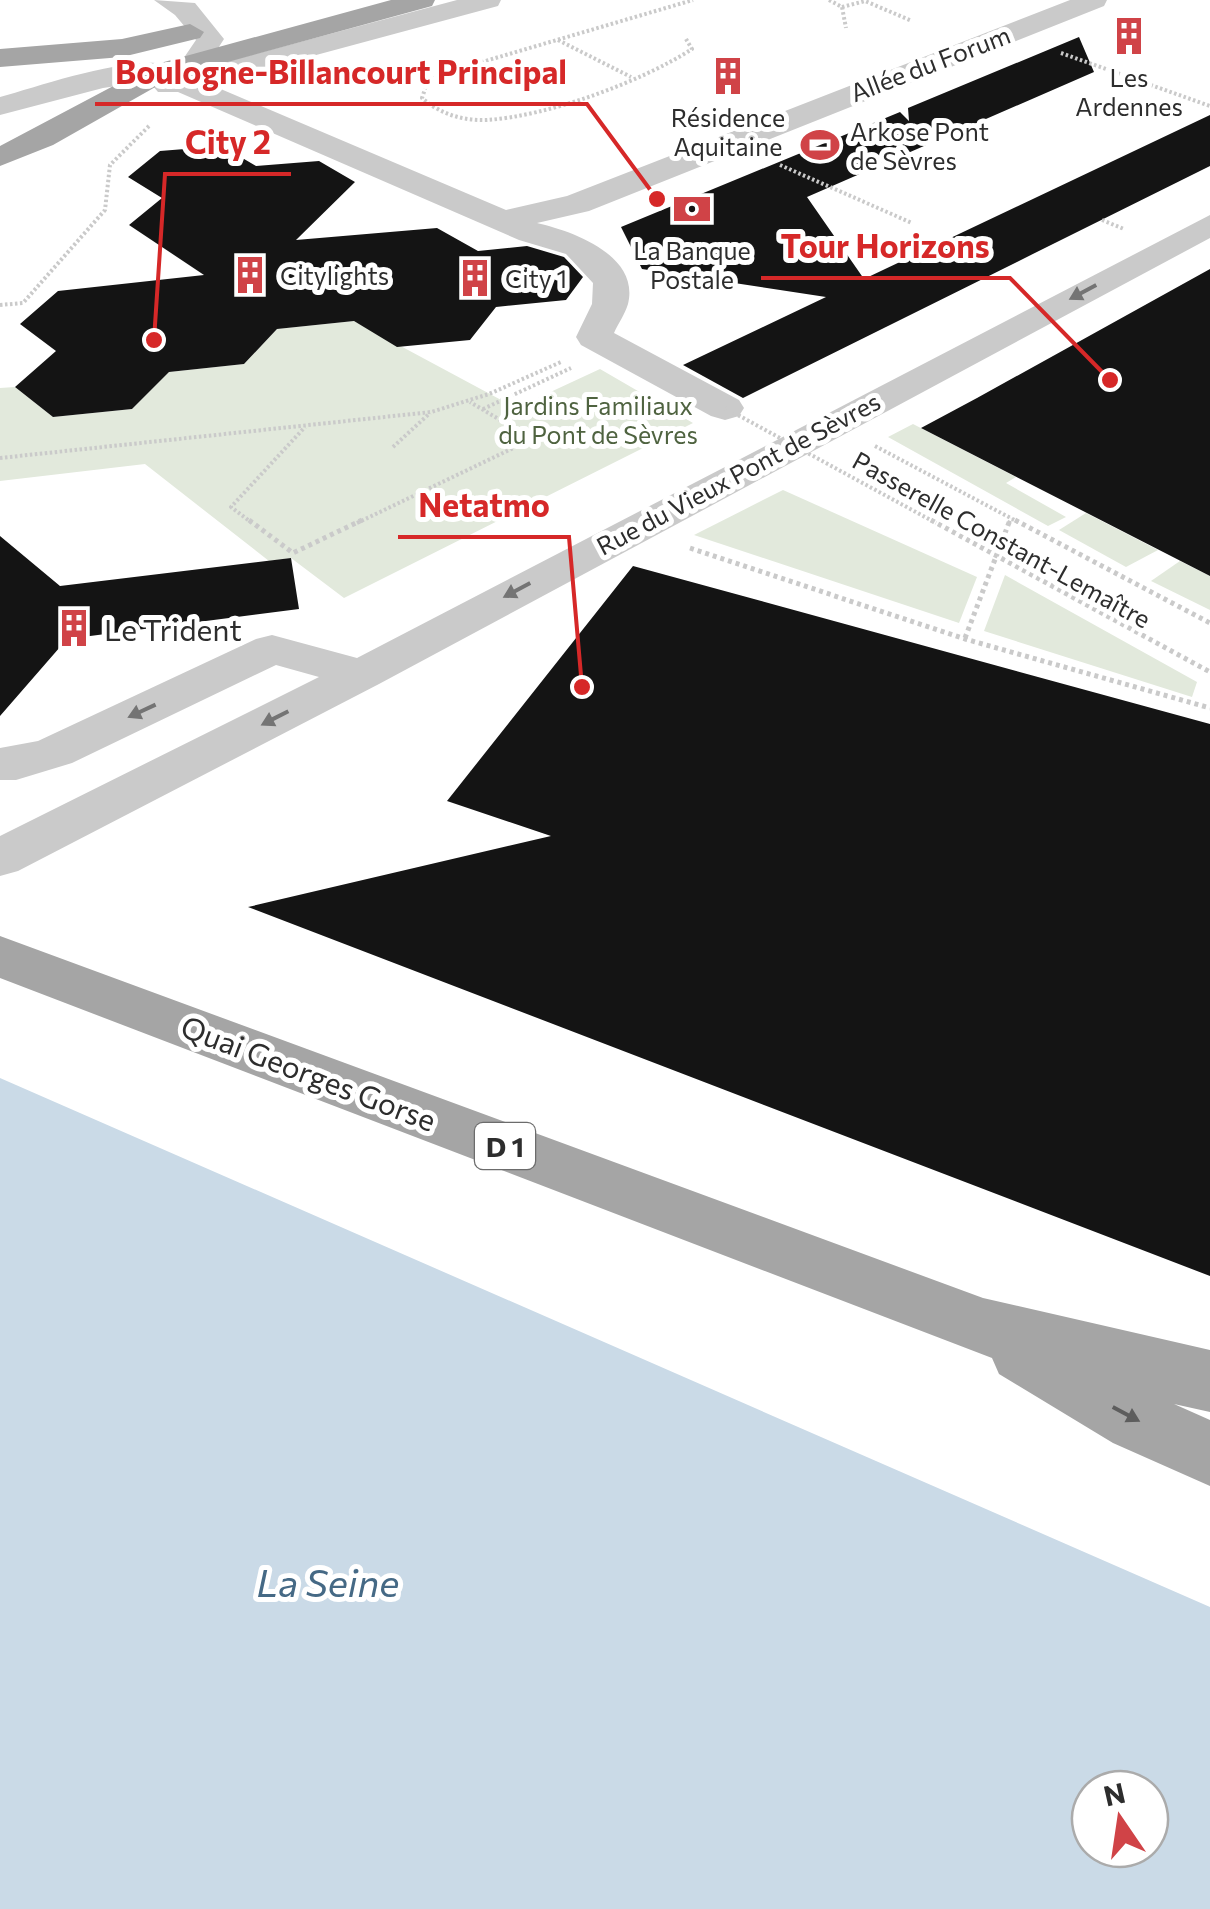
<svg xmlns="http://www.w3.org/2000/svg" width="1210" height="1909" font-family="Commissioner,sans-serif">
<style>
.green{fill:#e2e9dc}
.water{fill:#cadae7;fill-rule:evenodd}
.building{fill:#141414}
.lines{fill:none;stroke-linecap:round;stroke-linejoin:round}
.path-far1{stroke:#cacaca;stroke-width:4;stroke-dasharray:2.5 2.5;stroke-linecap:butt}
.path{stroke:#cacaca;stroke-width:5;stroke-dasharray:4 4;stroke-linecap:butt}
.minor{fill:#cacaca;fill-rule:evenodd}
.major{fill:#a5a5a5;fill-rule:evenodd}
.path-bridge-far1{stroke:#cacaca;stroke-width:4;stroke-dasharray:2.5 2.5;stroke-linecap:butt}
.path-bridge{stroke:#cacaca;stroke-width:5;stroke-dasharray:4 4;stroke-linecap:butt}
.oneway{fill:#747474}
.oneway2{fill:#5d5d5d}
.labels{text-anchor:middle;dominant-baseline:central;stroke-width:10;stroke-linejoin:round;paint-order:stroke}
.far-street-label{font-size:25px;fill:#2d2d2d;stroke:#fff}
.far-poi-label{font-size:25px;fill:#2d2d2d;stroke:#fff}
.far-park-label{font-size:25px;fill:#4f6340;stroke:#fff}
.shield{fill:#fff;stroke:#6c6c6c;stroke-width:2.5}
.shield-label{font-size:28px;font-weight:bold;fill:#2d2d2d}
.poi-label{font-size:30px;fill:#2d2d2d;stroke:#fff;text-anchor:start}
.street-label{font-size:30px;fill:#2d2d2d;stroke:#fff}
.near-water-label{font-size:38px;font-style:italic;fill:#456985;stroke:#fff}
.leader{fill:none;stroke:#d62828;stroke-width:4}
.callout-dot{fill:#d62828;stroke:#fff;stroke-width:4}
.callout-label{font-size:32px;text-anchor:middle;font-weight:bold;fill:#d62828;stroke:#fff;stroke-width:10;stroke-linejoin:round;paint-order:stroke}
</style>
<rect width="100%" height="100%" fill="#fff"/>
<g class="green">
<path d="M354 321 516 408 600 369 693 423 344 598 291 558 269 561 145 464 0 481V388L15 387 53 417 132 409 169 372 244 364 277 329Z"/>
<path d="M913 424 1016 477 1006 483 1066 517 1048 526 888 437Z"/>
<path d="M783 490 977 577 959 623 694 535Z"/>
<path d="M1086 513 1158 550 1126 567 1059 530Z"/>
<path d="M1180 561 1210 576V610L1151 581Z"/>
<path d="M1005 575 1197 682 1192 697 984 631Z"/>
</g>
<path class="water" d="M0 1078 1210 1607V1909H0ZM1090 1789H1150V1849H1090Z"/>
<g class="building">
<path d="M1079 37 1094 72 807 197 864 279 1210 115V166L743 398 683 365 826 297 642 269 621 227 900 112 909 121 908 108Z"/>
<path d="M222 146 256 166 319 161 355 182 296 240 437 228 478 251 527 246 564 257 583 277 566 300 496 307 470 340 397 347 354 321 277 329 244 364 169 372 132 409 53 417 15 387 56 351 20 324 58 291 204 275 129 225 162 198 128 177 160 151Z"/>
<path d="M1210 269V576L921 428 977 398Z"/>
<path d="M0 536 60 586 291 558 299 609 67 639 0 716Z"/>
<path d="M633 566 1210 724V1276L248 907 551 836 447 801Z"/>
</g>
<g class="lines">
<g class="path-far1">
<path d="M829 0 842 7 846 28"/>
<path d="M842 7 865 1 912 21"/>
<path d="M686 39 692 49C641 82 548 116 487 120 463 121 440 114 422 98L427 83 441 74 693 0"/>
<path d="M558 40 631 77"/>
<path d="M1061 53 1210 106"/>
<path d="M780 165 912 223"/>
<path d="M1102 220 1124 229"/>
<path d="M0 305 23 303 105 210 110 165 150 125"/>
<path d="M483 409 571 368"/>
<path d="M875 446 1020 523"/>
<path d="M393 447 430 413"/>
<path d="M0 458 431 412 489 394 561 362"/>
<path d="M252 523 231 507 305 427"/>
<path d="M357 523 532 439 470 402"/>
<path d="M1009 523 1011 518"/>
</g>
<g class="path">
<path d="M249 520 293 553 362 520"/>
<path d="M1015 520 1210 623"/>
<path d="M690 548 965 639 1210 708"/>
<path d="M965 638 1010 520"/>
</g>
<g class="minor">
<path d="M154 0 195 3 224 39 206 67 457 0H501L498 6 209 84 506 210 567 196 1070 0H1107L1104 6 589 211 537 223C572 231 640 255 628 304 625 314 618 324 614 333L739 400 744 408 739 416 725 420 711 416 581 345 576 337 592 304 593 283 566 254 519 240 178 92H158L153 86 157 80 103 88 0 115V97C43 85 131 54 173 65L178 71 175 75 193 70 181 62 196 40 175 15Z"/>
<path d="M1210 215V238L379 684 18 871 0 876V836L319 677 276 665 72 763 16 780H0V748L38 741 256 639 272 635 357 658Z"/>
</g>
<g class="major">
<path d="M391 0H435L432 6 173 77 53 145 0 166V146L153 65Z"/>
<path d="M190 24 204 32 200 38 122 57 0 67V49L122 39Z"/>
<path d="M0 936 983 1298 1210 1350V1412L1174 1404 1210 1420V1486L1113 1443 999 1374 992 1358 0 978Z"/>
</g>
<path class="path-bridge-far1" d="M725 408 936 523"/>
<path class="path-bridge" d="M931 520 1210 672"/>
</g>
<defs><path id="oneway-solid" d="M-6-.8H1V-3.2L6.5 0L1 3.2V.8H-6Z" transform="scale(2.5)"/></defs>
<g class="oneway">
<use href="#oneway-solid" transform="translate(1083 292) rotate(152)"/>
<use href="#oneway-solid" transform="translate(517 590) rotate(152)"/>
<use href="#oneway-solid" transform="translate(142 711) rotate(155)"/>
<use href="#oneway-solid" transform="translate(275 718) rotate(153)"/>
</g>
<use class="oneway2" href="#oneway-solid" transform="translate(1126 1414) rotate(28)"/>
<defs>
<g id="building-bare" transform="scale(3)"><path d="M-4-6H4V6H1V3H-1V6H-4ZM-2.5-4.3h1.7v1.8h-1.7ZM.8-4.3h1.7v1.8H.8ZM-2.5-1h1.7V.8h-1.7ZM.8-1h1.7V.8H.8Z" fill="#d04347" stroke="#fff" stroke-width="2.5" paint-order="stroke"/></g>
<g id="stadium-bare" transform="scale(3)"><path d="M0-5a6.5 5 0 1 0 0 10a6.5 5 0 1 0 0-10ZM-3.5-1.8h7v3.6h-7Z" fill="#d04347" stroke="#fff" stroke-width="2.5" paint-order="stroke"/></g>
<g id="bank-bare" transform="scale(3)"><path d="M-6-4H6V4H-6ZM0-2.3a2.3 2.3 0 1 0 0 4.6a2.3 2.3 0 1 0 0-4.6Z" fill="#d04347" stroke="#fff" stroke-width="2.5" paint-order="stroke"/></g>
</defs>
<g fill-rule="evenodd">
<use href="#building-bare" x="1129" y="36"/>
<use href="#building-bare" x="728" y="76"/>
<use href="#stadium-bare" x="820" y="145"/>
<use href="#bank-bare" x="692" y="209"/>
<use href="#building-bare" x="250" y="275"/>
<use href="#building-bare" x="475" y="278"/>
<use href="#building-bare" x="74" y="628"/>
</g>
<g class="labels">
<g class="far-street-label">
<text transform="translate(930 63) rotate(-21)">Allée du Forum</text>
<text transform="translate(738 473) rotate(-28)">Rue du Vieux Pont de Sèvres</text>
<text transform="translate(1002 539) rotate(29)">Passerelle Constant-Lemaître</text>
</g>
<g class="far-poi-label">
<text x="1129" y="77">Les<tspan x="1129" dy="29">Ardennes</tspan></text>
<text x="728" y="117">Résidence<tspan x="728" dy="29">Aquitaine</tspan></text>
<text x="850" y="131" text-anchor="start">Arkose Pont<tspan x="850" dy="29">de Sèvres</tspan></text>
<text x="692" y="250">La Banque<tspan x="692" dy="29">Postale</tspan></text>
<text x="280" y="275" text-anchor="start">Citylights</text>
<text x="505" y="278" text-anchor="start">City 1</text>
</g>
<g class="far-park-label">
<text x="598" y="405">Jardins Familiaux<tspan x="598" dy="29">du Pont de Sèvres</tspan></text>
</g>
<rect class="shield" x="475" y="1123" width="60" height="46" rx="8"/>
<g class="shield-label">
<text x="505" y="1146">D 1</text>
</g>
<g class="poi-label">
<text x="104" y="628">Le Trident</text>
</g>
<g class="street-label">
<text transform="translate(309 1072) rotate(21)">Quai Georges Gorse</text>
</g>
<g class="near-water-label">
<text x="328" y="1581">La Seine</text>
</g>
</g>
<path class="leader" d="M657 199L587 104H95M154 340L165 174H291M1110 380L1010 278H761M582 687L569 537H398"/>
<g class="callout-dot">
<circle cx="657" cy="199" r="10"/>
<circle cx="154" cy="340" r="10"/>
<circle cx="1110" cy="380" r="10"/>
<circle cx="582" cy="687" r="10"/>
</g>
<g class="callout-label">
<text x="341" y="84">Boulogne-Billancourt Principal</text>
<text x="228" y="154">City 2</text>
<text x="885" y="258">Tour Horizons</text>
<text x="484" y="517">Netatmo</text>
</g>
<g transform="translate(1120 1819) rotate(347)"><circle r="48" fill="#ffffff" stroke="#ababab" stroke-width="2.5"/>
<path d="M0-8L18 38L0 25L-18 38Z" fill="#d04347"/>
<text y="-15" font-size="28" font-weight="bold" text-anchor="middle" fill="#2d2d2d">N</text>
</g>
</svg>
